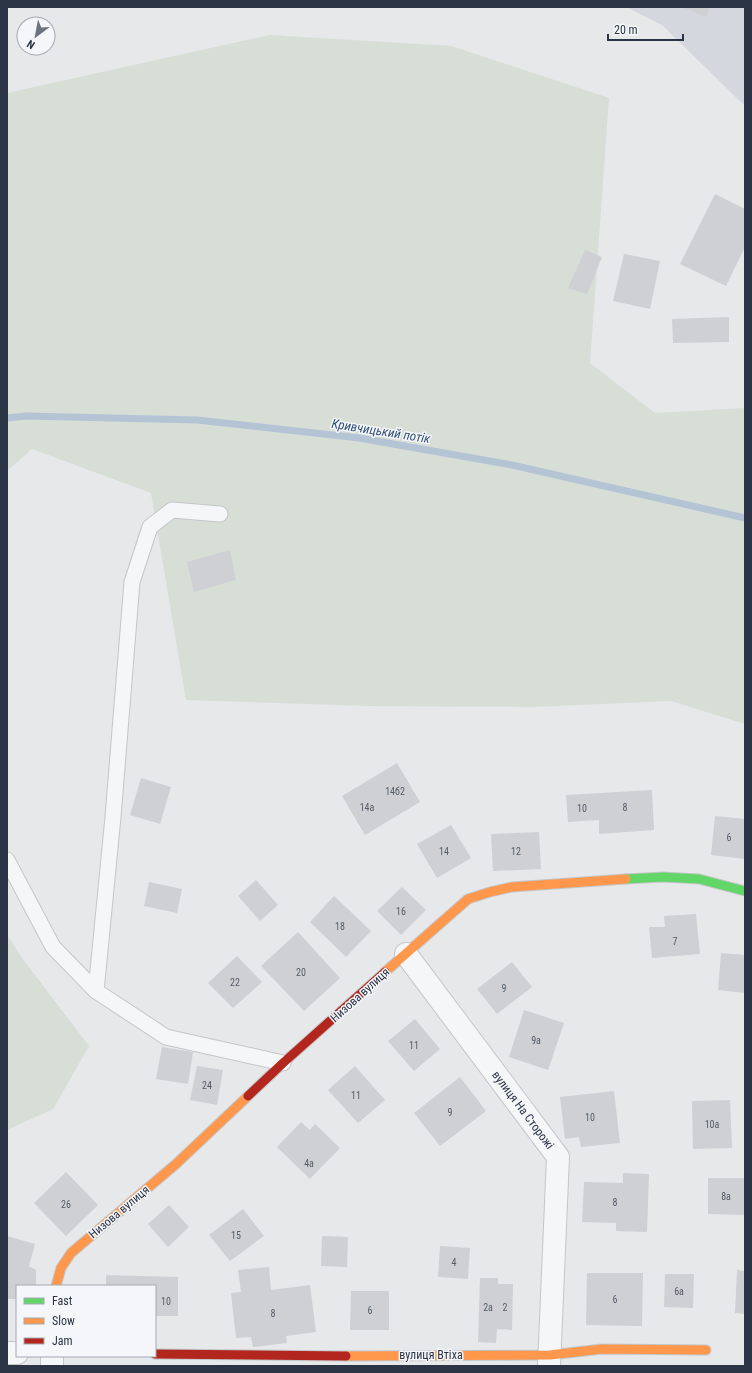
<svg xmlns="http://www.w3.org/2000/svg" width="752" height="1373" font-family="'Roboto Condensed',sans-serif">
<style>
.built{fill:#d4d7dd}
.green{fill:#d6ded6}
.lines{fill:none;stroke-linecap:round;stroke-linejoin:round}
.stream{stroke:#b4c4d5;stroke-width:7}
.building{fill:#ced0d3}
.lane-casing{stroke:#c4c6c8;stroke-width:17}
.street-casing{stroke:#c4c6c8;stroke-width:24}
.fast-casing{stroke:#c4c6c8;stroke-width:11}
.slow-casing{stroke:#c4c6c8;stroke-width:11}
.jam-casing{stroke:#c4c6c8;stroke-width:11}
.lane{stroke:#f5f6f7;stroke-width:15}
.street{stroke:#f5f6f7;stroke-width:22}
.fast{stroke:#63d668;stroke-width:9}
.slow{stroke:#ff974d;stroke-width:9}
.jam{stroke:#b3261e;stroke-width:9}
.labels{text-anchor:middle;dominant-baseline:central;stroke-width:3;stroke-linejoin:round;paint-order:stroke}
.number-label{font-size:10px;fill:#545c69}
.street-label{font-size:12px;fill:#2b3445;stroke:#f4f6f9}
.water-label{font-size:13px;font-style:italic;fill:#34527a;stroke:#f4f6f9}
</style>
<rect width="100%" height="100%" fill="#e6e8ea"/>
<path class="built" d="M626 7H745V106L662 25Z"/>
<g class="green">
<path d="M270 35 451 46 609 98 590 363 655 413 745 408V724L671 701 532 707 369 706 186 700 151 493 32 449 7 471V93Z"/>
<path d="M7 935 22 958 89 1046 53 1109 7 1130Z"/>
</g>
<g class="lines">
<path class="stream" d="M7 418 26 416 197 420 359 438 512 465 745 518"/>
</g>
<g class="building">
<path d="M682 7H710L706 17Z"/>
<path d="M715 194 745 209V247L726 286 680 264Z"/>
<path d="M585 250 602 257 587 294 568 288Z"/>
<path d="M624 254 660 261 650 309 613 301Z"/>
<path d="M729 317V342L673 343 672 319Z"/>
<path d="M230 550 236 580 194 592 187 562Z"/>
<path d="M397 763 420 802 365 835 342 796Z"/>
<path d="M141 778 171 787 160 824 130 815Z"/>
<path d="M652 790 654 830 599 834V820L568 822 566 795Z"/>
<path d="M715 816 745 819V859L711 855Z"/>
<path d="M451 825 471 858 437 878 417 844Z"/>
<path d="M539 832 541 869 493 871 491 834Z"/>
<path d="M256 880 278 905 260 921 238 896Z"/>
<path d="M149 882 182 889 177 913 144 906Z"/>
<path d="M402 887 426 910 401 935 377 911Z"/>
<path d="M334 896 371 931 346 957 310 922Z"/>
<path d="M696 914 700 954 652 958 649 927H665L664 916Z"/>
<path d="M298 932 340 978 304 1011 261 966Z"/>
<path d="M721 953 745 955V993L718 990Z"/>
<path d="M237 956 262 982 233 1008 208 983Z"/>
<path d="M512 962 532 987 497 1014 477 989Z"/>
<path d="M524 1010 564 1023 548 1070 509 1057Z"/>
<path d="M415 1019 440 1049 414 1071 388 1041Z"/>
<path d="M162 1047 193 1052 188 1084 156 1079Z"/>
<path d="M197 1066 223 1070 217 1105 190 1100Z"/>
<path d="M355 1066 385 1100 358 1123 328 1090Z"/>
<path d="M460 1077 486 1111 440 1146 414 1113Z"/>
<path d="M614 1091 620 1143 581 1147 579 1137 565 1139 560 1097Z"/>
<path d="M730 1100 732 1148 693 1149 692 1101Z"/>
<path d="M301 1122 310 1130 315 1124 340 1148 310 1179 277 1147Z"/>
<path d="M66 1172 98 1205 66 1236 34 1203Z"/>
<path d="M623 1173 649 1174 647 1232 616 1231V1223L582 1222 584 1182 623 1183Z"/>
<path d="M708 1178H745V1215L708 1214Z"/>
<path d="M169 1205 189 1227 168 1247 148 1224Z"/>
<path d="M243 1209 264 1236 230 1261 209 1235Z"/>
<path d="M7 1236 35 1244 29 1266 36 1270V1286H17V1299H7Z"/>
<path d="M322 1236 348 1237 347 1267 321 1266Z"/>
<path d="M440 1246 470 1248 468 1279 438 1277Z"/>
<path d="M269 1267 271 1290 310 1285 316 1332 286 1336 287 1343 253 1347 251 1337 236 1338 231 1293 241 1292 238 1270Z"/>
<path d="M737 1270 745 1271V1314L735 1313Z"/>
<path d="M587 1273H643L642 1326 586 1325Z"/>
<path d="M665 1274H694L693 1308 664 1307Z"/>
<path d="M106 1275 178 1277V1316H155V1286H106Z"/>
<path d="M480 1278H498V1284H513L512 1330 497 1329 496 1343 478 1342Z"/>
<path d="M351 1291H389V1330H350Z"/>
</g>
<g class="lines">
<g class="lane-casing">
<g id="lane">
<path d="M7 860 53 947 96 991 166 1037 283 1063"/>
<path d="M96 991 113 817 132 582 150 527 172 510 220 514"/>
</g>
</g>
<g class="street-casing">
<g id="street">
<path d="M406 954 558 1157 549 1366"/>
<path d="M7 1353H17"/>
<path d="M52 1366V1356"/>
</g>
</g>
<g class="fast-casing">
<path id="fast" d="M626 879 663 877 699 879 745 891"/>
</g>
<g class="slow-casing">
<g id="slow">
<path d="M385 972 468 899 490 892 512 887 626 879"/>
<path d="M56 1286 61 1268 71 1253 176 1164 248 1096"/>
<path d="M346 1356 550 1355 602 1349 706 1350"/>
</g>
</g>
<g class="jam-casing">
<g id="jam">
<path d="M248 1096 283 1063 385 972"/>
<path d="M155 1354 346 1356"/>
</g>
</g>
<use href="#lane" class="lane"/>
<use href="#street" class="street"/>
<use href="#fast" class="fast"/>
<use href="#slow" class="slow"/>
<use href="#jam" class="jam"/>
</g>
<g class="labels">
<g class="number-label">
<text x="395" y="791">14б2</text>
<text x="367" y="807">14а</text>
<text x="625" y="807">8</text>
<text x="582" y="808">10</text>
<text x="729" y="837">6</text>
<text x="444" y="851">14</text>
<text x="516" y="851">12</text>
<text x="401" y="911">16</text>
<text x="340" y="926">18</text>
<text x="675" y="941">7</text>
<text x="301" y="972">20</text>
<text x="235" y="982">22</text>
<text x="504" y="988">9</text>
<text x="536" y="1040">9а</text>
<text x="414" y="1045">11</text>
<text x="207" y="1085">24</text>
<text x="356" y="1095">11</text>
<text x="450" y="1112">9</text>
<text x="590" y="1117">10</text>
<text x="712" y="1124">10а</text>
<text x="309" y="1163">4а</text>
<text x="726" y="1196">8а</text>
<text x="615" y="1202">8</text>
<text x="66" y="1204">26</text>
<text x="236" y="1235">15</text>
<text x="454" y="1262">4</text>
<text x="679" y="1291">6а</text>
<text x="615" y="1299">6</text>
<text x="166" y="1301">10</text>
<text x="488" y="1307">2а</text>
<text x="505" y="1307">2</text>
<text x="370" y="1310">6</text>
<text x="273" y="1313">8</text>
</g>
<g class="street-label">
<text transform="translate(360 995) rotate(-42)">Низова вулиця</text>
<text transform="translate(523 1110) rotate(53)">вулиця На Сторожі</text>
<text transform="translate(119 1212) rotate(-40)">Низова вулиця</text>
<text x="431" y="1355">вулиця Втіха</text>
</g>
<g class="water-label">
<text transform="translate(381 431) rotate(9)">Кривчицький потік</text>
</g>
</g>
<rect width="752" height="1373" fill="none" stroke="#2b3445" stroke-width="16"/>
<rect x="16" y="1285" width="140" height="72" fill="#f4f6f9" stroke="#a4a8b1"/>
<rect x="24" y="1298" width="20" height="6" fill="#63d668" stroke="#a4a8b1"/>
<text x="52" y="1305" font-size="12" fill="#2b3445">Fast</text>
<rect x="24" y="1318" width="20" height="6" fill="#ff974d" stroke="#a4a8b1"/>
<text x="52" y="1325" font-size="12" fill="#2b3445">Slow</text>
<rect x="24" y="1338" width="20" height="6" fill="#b3261e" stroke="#a4a8b1"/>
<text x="52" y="1345" font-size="12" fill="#2b3445">Jam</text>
<g transform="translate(36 36) rotate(212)"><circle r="19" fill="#f4f6f9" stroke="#a4a8b1"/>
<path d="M0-3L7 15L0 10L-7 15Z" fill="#6c737f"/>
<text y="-6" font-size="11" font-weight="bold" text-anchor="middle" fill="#2b3445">N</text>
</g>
<path d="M608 34v6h75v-6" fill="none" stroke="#2b3445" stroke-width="2"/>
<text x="614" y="34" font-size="12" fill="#2b3445" stroke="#f4f6f9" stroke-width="3" paint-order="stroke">20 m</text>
</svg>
